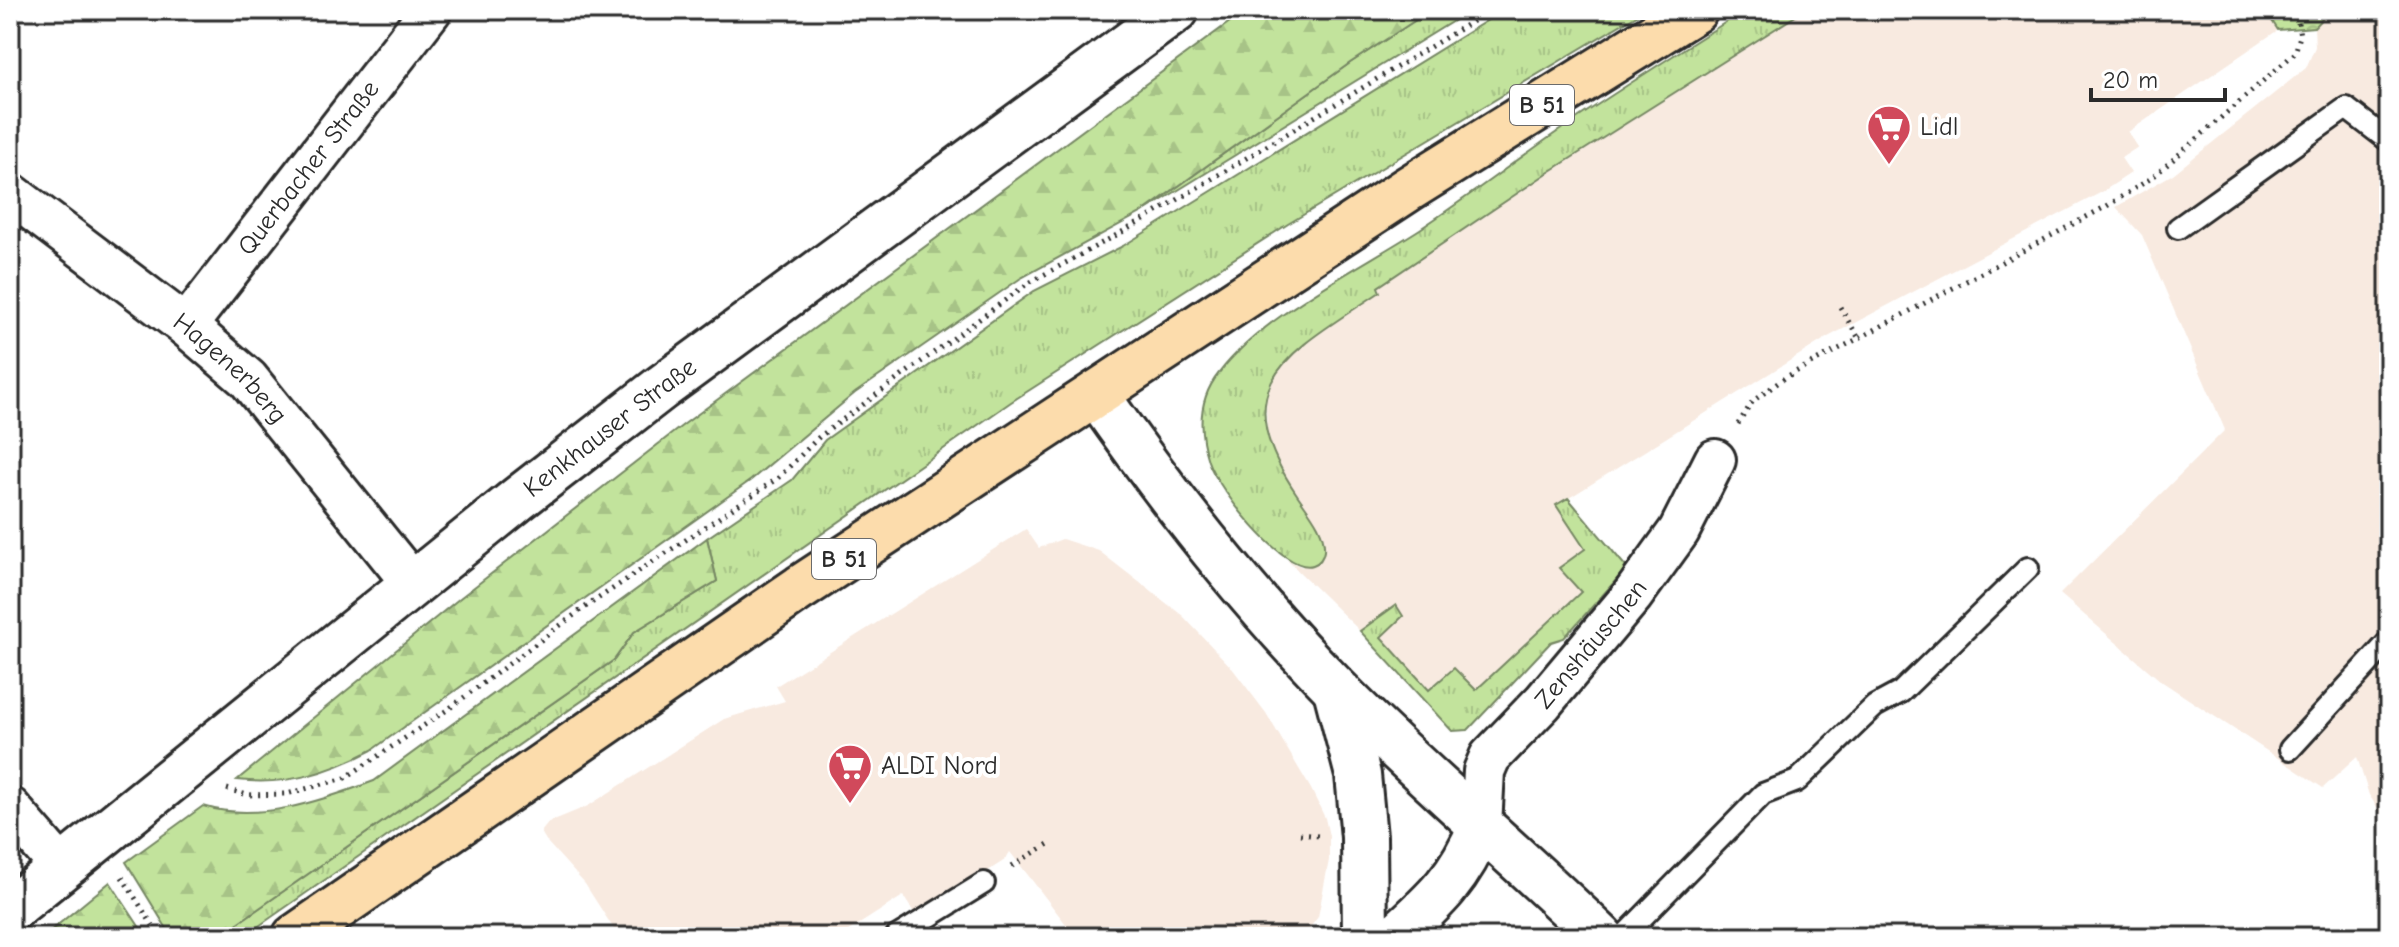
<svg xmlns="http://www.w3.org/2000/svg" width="2399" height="947" font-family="'Comic Neue',sans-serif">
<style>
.built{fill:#f8eae0}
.grass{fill:url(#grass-tufts);stroke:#768764;stroke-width:2}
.forest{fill:url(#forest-firs);stroke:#768764;stroke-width:2}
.park{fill:url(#park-crowns);stroke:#768764;stroke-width:2}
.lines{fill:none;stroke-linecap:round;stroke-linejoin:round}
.lane-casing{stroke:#2b2b2b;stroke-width:26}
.street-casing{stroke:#2b2b2b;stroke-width:46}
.secondary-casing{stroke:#2b2b2b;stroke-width:50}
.primary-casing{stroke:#2b2b2b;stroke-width:50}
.path{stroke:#2b2b2b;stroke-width:5;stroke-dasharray:2 6;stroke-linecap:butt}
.lane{stroke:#fff;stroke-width:20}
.street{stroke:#fff;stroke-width:40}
.secondary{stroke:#fff;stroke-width:44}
.primary{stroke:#fcdcac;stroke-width:44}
.labels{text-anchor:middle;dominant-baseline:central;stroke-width:8;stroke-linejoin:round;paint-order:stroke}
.shield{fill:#fff;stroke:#6b6b6b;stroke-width:2}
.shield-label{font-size:24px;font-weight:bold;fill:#2b2b2b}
.poi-label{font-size:26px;fill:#2b2b2b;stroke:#fff;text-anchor:start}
.street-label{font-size:26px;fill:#2b2b2b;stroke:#fff}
</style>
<defs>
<pattern id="grass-tufts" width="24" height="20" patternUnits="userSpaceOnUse" patternTransform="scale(2)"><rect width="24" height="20" fill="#c2e39c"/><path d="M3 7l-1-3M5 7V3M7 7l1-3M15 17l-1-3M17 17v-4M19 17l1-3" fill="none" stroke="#a7c387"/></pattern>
<pattern id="forest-firs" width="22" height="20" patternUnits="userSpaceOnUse" patternTransform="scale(2)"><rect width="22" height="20" fill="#c2e39c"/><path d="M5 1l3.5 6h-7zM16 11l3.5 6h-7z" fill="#a7c387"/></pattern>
<pattern id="park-crowns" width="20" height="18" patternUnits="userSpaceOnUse" patternTransform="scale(2)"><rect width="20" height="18" fill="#c2e39c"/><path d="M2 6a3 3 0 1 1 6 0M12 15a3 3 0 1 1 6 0" fill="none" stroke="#a7c387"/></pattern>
</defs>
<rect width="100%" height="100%" fill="#fff"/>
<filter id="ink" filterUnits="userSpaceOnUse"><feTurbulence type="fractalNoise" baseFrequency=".0125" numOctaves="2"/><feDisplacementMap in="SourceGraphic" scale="16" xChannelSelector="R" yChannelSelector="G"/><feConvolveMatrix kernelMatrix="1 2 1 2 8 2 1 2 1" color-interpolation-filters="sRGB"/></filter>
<g filter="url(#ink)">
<g class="built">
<path d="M1805 10H2265L2278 30 2128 132 2138 147 2121 158 2131 173 2102 192 1828 337 1569 498 1627 568 1564 638 1551 642 1468 730 1452 731 1360 631 1287 560 1302 567 1324 549 1321 532 1276 464 1267 440 1266 396 1279 368 1297 347 1380 292 1377 287 1546 174Z"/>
<path d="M2330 10H2389V825L2369 795 2357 757 2323 788 2161 681 2060 594 2225 430 2142 235 2116 207 2173 174 2306 68 2315 47 2314 27Z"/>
<path d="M1026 529 1039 548 1062 539 1099 551 1183 616 1232 668 1266 713 1311 789 1325 818 1329 836V860L1318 917 1305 934 1302 937H1076L1010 852 1005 860 917 917 903 896 839 937H619L585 884 547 842 541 832 549 822 588 806 724 719 785 701 776 686Z"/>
</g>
<g class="grass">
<path d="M1431 10H1471L1141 213 1350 63Z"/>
<path d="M1504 10H1645L1288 224 1011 402 243 937H218L614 660 634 632 717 581 707 538 792 480 825 440 1034 291 1123 246Z"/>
<path d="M1745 10H1805L1546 174 1378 287 1380 292C1291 352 1220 382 1298 496 1309 512 1326 532 1324 551 1323 558 1319 563 1313 565 1284 575 1216 486 1208 461 1198 430 1198 399 1219 373 1263 315 1358 269 1420 229 1467 198 1511 164 1557 132 1618 90 1682 50 1745 10Z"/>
<path d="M1568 498 1627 568 1564 638 1551 642 1468 730 1452 731 1360 631 1396 605 1403 616 1381 637 1429 690 1454 668 1476 690 1581 592 1559 568 1585 549 1556 505Z"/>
</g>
<g class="forest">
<path d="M1246 10H1431L1350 63 1141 213 1021 278 855 393 751 480 372 750C328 773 287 786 237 780L460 598 683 425Z"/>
<path d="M707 538 717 581 634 632 614 660 218 937H172L126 862 203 806C258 823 321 801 374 781Z"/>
<path d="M110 882 146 937H43Z"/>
</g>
<path class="park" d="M2265 10H2330L2314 27 2278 30Z"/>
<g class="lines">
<g class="lane-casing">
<g id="lane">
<path d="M2178 228 2346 108 2389 141"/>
<path d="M2290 749 2389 641"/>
<path d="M896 937 984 883"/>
<path d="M1623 937 1763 794 1797 781 1875 706 1901 692 2028 568"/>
</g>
</g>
<g class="street-casing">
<g id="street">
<path id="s1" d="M10 193 186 326 248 379 413 584"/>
<path id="s2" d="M186 326 431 10"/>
<path d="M10 808 62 868"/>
<path id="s3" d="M1481 826 1484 771 1490 757 1543 702 1632 596 1679 531 1715 460"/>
</g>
</g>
<g class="secondary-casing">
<g id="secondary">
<path d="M1096 394C1168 497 1247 599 1336 689 1421 775 1514 853 1601 937"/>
<path d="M1336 690 1358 775 1364 837 1365 937"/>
<path id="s4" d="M10 910 518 499 661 388 1176 10"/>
<path d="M1395 937C1436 900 1460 878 1481 826"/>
</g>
</g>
<g class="primary-casing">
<path id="primary" d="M295 937 800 588 1408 189 1695 10"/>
</g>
<g class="path">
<path d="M1840 307 1858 337"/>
<path d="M1738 424 1753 401 1786 377 2107 206 2153 177 2295 53 2300 36 2296 10"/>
<path d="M227 789 247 795 287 794 345 778 447 710 581 610 778 478 819 437 1027 284 1144 220 1491 10"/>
<path d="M1300 834 1319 836"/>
<path d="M1012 866 1050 843"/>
<path d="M122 877 160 937"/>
</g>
<use href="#lane" class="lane"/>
<use href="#street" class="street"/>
<use href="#secondary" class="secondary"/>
<use href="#primary" class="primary"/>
</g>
</g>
<defs>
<g id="supermarket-pin" transform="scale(2.3)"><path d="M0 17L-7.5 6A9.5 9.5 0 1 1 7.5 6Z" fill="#d1495b" stroke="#fff"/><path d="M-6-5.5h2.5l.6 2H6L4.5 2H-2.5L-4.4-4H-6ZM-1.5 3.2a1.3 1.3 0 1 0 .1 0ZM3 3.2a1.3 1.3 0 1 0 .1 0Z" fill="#fff"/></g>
</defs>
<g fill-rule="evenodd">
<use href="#supermarket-pin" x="1889" y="127"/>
<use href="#supermarket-pin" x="850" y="766"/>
</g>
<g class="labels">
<g class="shield">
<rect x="1510" y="85" width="64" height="40" rx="6"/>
<rect x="812" y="539" width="64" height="40" rx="6"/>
</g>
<g class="shield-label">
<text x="1542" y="105">B 51</text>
<text x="844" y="559">B 51</text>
</g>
<g class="poi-label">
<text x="1920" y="127">Lidl</text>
<text x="881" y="766">ALDI Nord</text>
</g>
<g class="street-label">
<text stroke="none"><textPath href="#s2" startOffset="200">Querbacher Straße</textPath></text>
<text stroke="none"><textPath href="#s1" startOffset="282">Hagenerberg</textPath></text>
<text stroke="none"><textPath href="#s4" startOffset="770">Kenkhauser Straße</textPath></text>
<text stroke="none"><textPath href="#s3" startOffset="222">Zenshäuschen</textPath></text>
</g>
</g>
<rect width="2399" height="947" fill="none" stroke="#fff" stroke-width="40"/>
<rect x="20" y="20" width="2359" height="907" fill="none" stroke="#2b2b2b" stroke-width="3" filter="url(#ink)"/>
<path d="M2091 88v12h134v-12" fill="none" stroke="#2b2b2b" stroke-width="4"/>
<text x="2103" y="88" font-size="24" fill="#2b2b2b" stroke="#ffffff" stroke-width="6" paint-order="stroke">20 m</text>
</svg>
